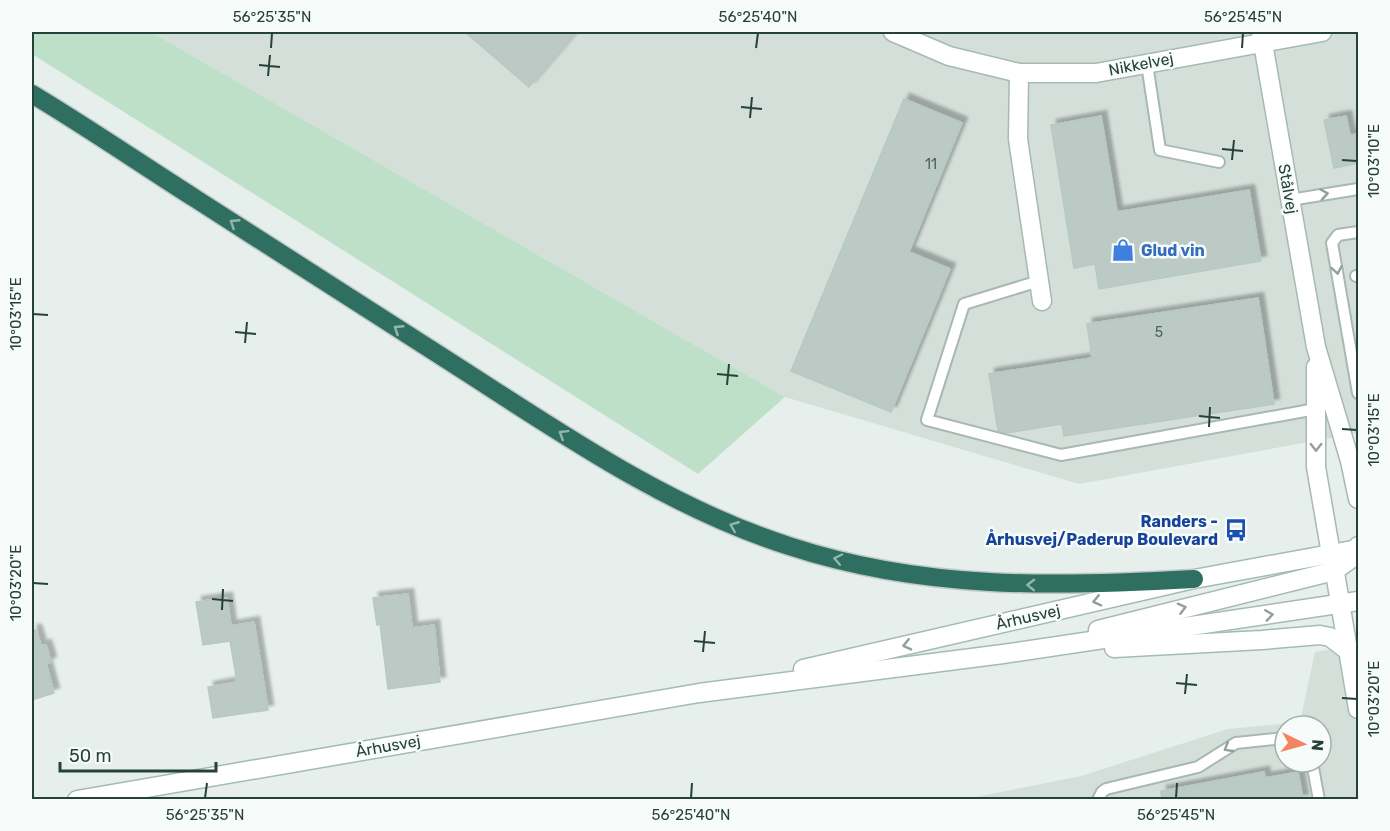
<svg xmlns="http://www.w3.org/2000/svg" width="1390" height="831" font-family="Rubik,sans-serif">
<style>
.built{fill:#d4dfda;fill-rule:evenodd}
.green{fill:#bfe0c8}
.building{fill:#bbcac4;stroke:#b8c9c2;stroke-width:1.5;filter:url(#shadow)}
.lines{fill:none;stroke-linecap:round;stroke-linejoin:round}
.lane-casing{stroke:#a8b8b2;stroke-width:14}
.street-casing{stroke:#a8b8b2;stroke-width:21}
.secondary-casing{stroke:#a4bbb3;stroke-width:21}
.highway-casing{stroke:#c2cac8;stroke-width:21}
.lane{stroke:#fff;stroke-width:10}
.street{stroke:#fff;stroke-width:18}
.secondary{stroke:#fff;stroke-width:18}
.highway{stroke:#2f6f62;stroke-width:18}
.oneway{stroke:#92a09c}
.oneway2{stroke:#93b5ae}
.ticks{fill:none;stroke:#24423a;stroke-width:2}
.labels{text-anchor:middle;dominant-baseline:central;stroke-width:5;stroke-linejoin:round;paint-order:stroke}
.number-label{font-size:14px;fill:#4a645c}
.street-label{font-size:16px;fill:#24423a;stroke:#f7fbf9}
.shop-label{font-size:16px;font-weight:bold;fill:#366cbe;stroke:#f7fbf9;text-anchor:start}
.transit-label{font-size:16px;font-weight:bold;fill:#164399;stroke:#f7fbf9;text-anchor:end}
.neatline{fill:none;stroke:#24423a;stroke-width:2}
.ticks-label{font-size:15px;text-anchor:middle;fill:#24423a}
</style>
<defs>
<filter id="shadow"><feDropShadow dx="5.5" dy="-5.5" stdDeviation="1.5" flood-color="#0004"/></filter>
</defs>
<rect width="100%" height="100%" fill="#e6efeb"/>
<g class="built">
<path d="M151 32H1358V433L1079 484 785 397Z"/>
<path d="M1358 644V799L961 800 1081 776 1228 729 1300 722 1315 652ZM1285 726H1321V762H1285Z"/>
</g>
<path class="green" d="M32 32H151L785 397 698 474 32 54Z"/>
<g class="building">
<path d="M465 32H576L529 87Z"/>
<path d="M904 99 962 123 909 252 950 269 891 412 791 371Z"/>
<path d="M1101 116 1117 212 1249 190 1261 261 1099 289 1095 264 1074 268 1051 125Z"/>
<path d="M1346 116 1350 135 1359 134V163L1334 168 1324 120Z"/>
<path d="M1258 298 1274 404 1064 436 1062 424 1006 433 998 431 989 374 1092 358 1087 324Z"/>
<path d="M408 594 412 628 434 625 440 682 388 689 380 624 377 625 373 598Z"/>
<path d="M227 598 231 626 254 622 268 710 213 718 208 687 237 682 230 641 203 645 196 602Z"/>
<path d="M32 630H36L41 646 46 645 51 662 46 664 54 693 32 700Z"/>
<path d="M1264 772 1265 778 1298 772 1303 800H1162L1161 791Z"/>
</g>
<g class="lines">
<g class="lane-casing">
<g id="lane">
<path d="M1147 64 1160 150 1219 162"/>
<path d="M1290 200 1358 189"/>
<path d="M1358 232 1338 235 1332 243 1358 393"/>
<path d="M1356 276H1358"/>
<path d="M1039 281 964 304 927 420 1061 455 1316 409"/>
<path d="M1312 762 1319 800"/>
<path d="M1098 800 1102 792 1106 789 1198 767 1236 743 1285 738"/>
</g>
</g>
<g class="street-casing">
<g id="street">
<path d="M893 32 949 56 1019 73H1096L1322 32"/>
<path d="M1261 32 1316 347 1350 461 1358 499"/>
<path d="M1019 73 1018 139 1042 301"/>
<path d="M1316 367V467L1331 554"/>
</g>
</g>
<g class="secondary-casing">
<g id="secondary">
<path d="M1333 561 1358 709"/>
<path d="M1098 630 1334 571 1351 559 1358 546"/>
<path d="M1114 648 1262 640 1320 635 1330 637 1347 650"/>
<path d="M803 669 1194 579 1358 549"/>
<path d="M77 800 699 693 1003 654 1358 601"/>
</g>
</g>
<g class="highway-casing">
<path id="highway" d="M32 94C87 127 141 164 196 199 287 257 378 316 469 374 571 440 673 509 789 546 923 590 1056 587 1194 579"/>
</g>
<use href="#lane" class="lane"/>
<use href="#street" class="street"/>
<use href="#secondary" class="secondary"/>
<use href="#highway" class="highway"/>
</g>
<defs><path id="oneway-chevron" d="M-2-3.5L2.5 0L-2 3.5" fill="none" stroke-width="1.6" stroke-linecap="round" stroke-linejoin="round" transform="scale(1.5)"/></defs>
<g class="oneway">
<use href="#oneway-chevron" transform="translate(1324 194) rotate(-9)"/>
<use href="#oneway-chevron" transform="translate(1337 270) rotate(80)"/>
<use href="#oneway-chevron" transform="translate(1316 447) rotate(90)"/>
<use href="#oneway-chevron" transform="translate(1097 601) rotate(167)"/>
<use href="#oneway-chevron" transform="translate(1182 608) rotate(-14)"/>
<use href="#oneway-chevron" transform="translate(1269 615) rotate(-8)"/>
<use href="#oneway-chevron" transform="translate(907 645) rotate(167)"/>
<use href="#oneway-chevron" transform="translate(1228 748) rotate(149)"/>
</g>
<g class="oneway2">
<use href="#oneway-chevron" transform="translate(234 223) rotate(-147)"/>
<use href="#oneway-chevron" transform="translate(398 329) rotate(-147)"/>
<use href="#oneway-chevron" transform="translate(563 434) rotate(-148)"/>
<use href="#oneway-chevron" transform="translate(734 526) rotate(-158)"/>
<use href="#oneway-chevron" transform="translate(838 559) rotate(-168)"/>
<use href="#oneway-chevron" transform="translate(1031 585) rotate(-179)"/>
</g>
<path class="ticks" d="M271 48 272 33M756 48 758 33M1242 48 1243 33M259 65 280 67M268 76 270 55M741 107 762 109M750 118 752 97M1222 149 1243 151M1232 160 1234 140M1342 160 1357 161M33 314 48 315M235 332 256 334M245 343 247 322M717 374 738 376M727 385 729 364M1199 416 1220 418M1209 427 1210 407M1342 429 1357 430M33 583 48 584M212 599 233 601M222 610 223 589M694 641 715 643M703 652 705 631M1176 683 1197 685M1185 694 1187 674M1342 698 1357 699M205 798 207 783M691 798 692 783M1176 798 1177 783"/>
<defs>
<g id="shop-bare" transform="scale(1.8)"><path d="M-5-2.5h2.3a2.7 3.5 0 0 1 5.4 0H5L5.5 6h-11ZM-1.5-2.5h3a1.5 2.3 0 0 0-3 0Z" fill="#3f7fe0" stroke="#f7fbf9" stroke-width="2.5" paint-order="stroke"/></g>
<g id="bus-bare" transform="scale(1.8)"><path d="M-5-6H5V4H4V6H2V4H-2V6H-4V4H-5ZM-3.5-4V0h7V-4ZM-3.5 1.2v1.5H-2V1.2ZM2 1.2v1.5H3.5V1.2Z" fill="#1a4fb4" stroke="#f7fbf9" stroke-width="2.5" paint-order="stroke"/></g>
</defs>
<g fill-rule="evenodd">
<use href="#shop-bare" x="1123" y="250"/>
<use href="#bus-bare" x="1236" y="530"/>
</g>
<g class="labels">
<g class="number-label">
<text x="931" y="164">11</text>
<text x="1159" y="332">5</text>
</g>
<g class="street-label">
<text transform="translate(1141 64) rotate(-11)">Nikkelvej</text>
<text transform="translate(1288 189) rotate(80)">Stålvej</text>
<text transform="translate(1028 617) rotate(-13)">Århusvej</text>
<text transform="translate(388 746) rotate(-10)">Århusvej</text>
</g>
<g class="shop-label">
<text x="1141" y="250">Glud vin</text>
</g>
<g class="transit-label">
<text x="1218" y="521">Randers -<tspan x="1218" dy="18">Århusvej/Paderup Boulevard</tspan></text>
</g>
</g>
<rect width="1390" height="831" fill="none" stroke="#f7fbf9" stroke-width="66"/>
<g transform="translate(1303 744) rotate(95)"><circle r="28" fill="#f7fbf9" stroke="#a3b1ad" stroke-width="1.5"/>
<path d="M0-4.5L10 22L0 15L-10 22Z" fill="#f4845f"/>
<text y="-9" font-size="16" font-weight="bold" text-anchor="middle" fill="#24423a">N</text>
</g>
<path d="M60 762v9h156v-9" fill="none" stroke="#24423a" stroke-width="3"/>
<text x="69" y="762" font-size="18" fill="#24423a" stroke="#f7fbf9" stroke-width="4.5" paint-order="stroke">50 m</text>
<rect x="33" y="33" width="1324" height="765" class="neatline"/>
<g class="ticks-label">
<text x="272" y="22">56°25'35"N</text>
<text x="758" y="22">56°25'40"N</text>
<text x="1243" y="22">56°25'45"N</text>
<text transform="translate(1374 161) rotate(-90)" y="5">10°03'10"E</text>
<text transform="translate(16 314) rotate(-90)" y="5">10°03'15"E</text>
<text transform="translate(1374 430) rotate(-90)" y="5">10°03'15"E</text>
<text transform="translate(16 583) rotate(-90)" y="5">10°03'20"E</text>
<text transform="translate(1374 699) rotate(-90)" y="5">10°03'20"E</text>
<text x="205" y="820">56°25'35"N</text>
<text x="691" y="820">56°25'40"N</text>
<text x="1176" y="820">56°25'45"N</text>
</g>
</svg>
